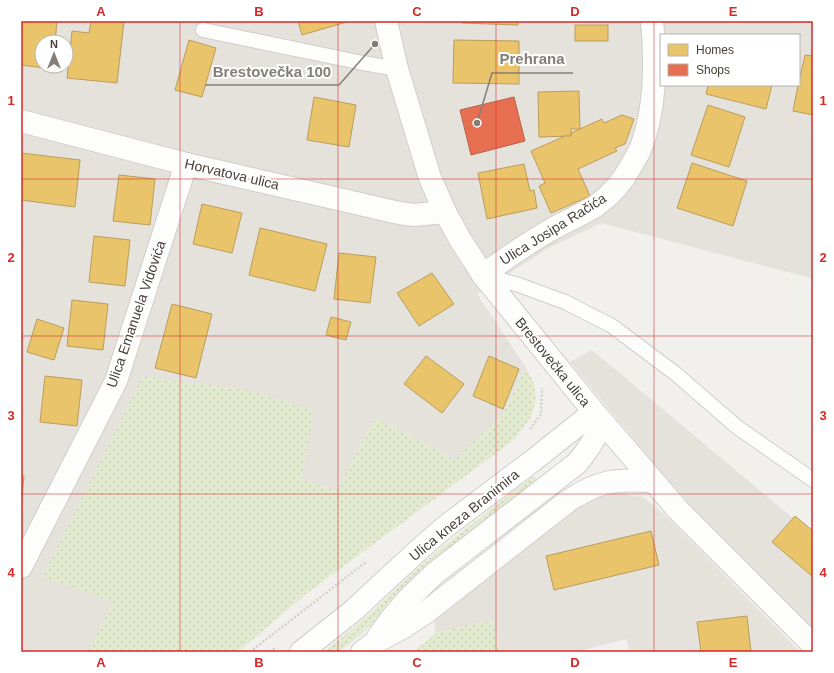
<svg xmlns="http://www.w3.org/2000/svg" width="834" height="673" font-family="Helvetica,sans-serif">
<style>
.residential{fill:#e5e1db;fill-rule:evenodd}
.grass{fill:url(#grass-dots)}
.homes{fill:#e9c46a;stroke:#b99d5b}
.shops{fill:#e76f51;stroke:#b7614a}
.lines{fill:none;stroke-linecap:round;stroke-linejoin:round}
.service-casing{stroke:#d0cecb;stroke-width:16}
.minor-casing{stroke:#d0cecb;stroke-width:24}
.tertiary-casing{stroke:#d0cecb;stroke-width:24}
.path{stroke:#d2d0cb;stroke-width:2.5;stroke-dasharray:2 2;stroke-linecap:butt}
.service{stroke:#fdfdfc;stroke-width:14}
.minor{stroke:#fdfdfc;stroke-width:22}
.tertiary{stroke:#fdfdfc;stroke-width:22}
.grid{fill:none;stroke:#d62828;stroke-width:1;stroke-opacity:0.55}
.labels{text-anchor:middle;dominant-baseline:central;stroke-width:4;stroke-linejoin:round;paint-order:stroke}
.street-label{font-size:14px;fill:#484139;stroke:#fff}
.leader{fill:none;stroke:#847e78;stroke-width:1.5}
.callout-dot{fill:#847e78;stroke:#fff;stroke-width:1.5}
.callout-label{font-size:15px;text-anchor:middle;font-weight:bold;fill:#847e78;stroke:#fff;stroke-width:4;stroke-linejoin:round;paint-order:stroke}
.neatline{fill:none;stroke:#d62828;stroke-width:1.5}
.grid-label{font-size:13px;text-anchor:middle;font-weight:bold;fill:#d62828}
</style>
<defs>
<pattern id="grass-dots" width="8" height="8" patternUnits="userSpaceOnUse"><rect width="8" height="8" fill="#e2eacf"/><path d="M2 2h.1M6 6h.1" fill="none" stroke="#c3cab2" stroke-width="1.8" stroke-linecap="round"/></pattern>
</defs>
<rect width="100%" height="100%" fill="#f2f0ed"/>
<g class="residential">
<path d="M21 21H813V272L811 278 601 223 549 248 477 294 526 368 502 415 455 460 375 418 337 491 301 479 313 411 44 576 114 602 88 652H21ZM661 35H799V85H661ZM42 42H66V66H42Z"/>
<path d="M592 350 813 535V629L738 556 670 483 570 362Z"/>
<path d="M605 494H621L643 497 665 515 800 652H630L626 639 576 652H500L492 620 436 633 433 615 584 500Z"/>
</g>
<g class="grass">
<path d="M526 368 534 383 536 399 531 417 514 440 306 594 238 652H88L114 602 43 577 143 377 243 389 314 410 301 479 337 491 375 418 455 460 502 415Z"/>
<path d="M533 476 539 485 416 582 370 626 353 641 338 652H324L361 622 417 569 443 547Z"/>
<path d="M492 620 500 652H414L436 633Z"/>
</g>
<g class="homes">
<path d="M21 21H57L55 42H42V66H52V69L21 65Z"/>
<path d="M91 21H124L117 83 67 78 72 31 89 33Z"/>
<path d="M298 21H350L302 35Z"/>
<path d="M462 21H518V25L462 23Z"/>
<rect x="575" y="25" width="33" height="16"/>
<path d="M189 40 216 48 202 97 175 90Z"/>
<path d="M454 40 519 41V84L453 83Z"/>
<path d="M805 55 813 56V115L793 111 798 85H799V81Z"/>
<path d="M708 85H772L766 109 706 94Z"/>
<path d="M579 91 580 129H571V136L539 137 538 92Z"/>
<path d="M314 97 356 105 349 147 307 140Z"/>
<path d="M708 105 745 117 729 167 691 155Z"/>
<path d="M622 115 634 119 625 144 615 148 617 151 578 169 590 196 551 213 539 186 545 183 531 151 565 136H571V133L602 119 604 123Z"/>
<path d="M21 153 80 160 75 207 21 200Z"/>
<path d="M692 163 747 181 733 226 677 208Z"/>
<path d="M524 164 530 191 534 190 537 208 487 219 478 173Z"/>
<path d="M119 175 155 179 150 225 113 221Z"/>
<path d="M202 204 242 213 232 253 193 244Z"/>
<path d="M260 228 327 244 315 291 249 275Z"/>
<path d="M94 236 130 240 125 286 89 282Z"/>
<path d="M339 253 376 257 370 303 334 299Z"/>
<path d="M432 273 454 304 419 326 397 293Z"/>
<path d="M72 300 108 304 103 350 67 346Z"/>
<path d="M172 304 212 314 196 378 155 368Z"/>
<path d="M331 317 351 322 346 340 326 335Z"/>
<path d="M37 319 64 328 54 360 27 352Z"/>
<path d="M426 356 464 384 442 413 404 384Z"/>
<path d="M489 356 519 369 503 409 473 396Z"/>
<path d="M45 376 82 380 77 426 40 422Z"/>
<path d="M21 476H24L21 507Z"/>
<path d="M795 516 813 531V577L772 542Z"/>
<path d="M651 531 659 565 554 590 546 556Z"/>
<path d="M747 616 751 652H701L697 622Z"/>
</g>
<path class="shops" d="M514 97 525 141 471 155 460 110Z"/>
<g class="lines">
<g class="service-casing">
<g id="service">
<path d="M203 30 363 63 397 69"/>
<path d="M484 275 519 285 565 302 612 326 676 374 737 427 813 480"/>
</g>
</g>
<g class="minor-casing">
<g id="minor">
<path d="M21 121 186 164 399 213 414 215 445 212"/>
<path d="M483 275C506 258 529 242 554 228 568 220 584 214 597 205 611 195 623 181 631 166 634 161 637 156 640 150 656 110 656 64 652 21"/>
<path d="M21 567 116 381 186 164"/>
</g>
</g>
<g class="tertiary-casing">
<g id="tertiary">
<path d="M386 21 397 69 430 178 445 212 461 241 483 275 594 412 679 511 813 645"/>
<path d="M378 637 391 619 409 598 434 574 576 464C588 451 596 438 602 422"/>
<path d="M301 652 354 610 372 593 423 546 445 527 535 459 594 412"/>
<path d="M362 652 374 643 402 628 425 613 568 501C600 480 615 479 653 481"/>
</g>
</g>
<g class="path">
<path d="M530 429 541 414 542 388"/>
<path d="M250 652 366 562"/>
<path d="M270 652 276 647"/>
</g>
<use href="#service" class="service"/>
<use href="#minor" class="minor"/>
<use href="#tertiary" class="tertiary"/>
</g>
<path class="grid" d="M180 21V652M338 21V652M496 21V652M654 21V652M21 179H813M21 336H813M21 494H813"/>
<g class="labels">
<g class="street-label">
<text transform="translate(232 174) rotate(13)">Horvatova ulica</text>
<text transform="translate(553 229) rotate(-32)">Ulica Josipa Račića</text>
<text transform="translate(136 314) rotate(-71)">Ulica Emanuela Vidovića</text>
<text transform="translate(553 362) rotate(51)">Brestovečka ulica</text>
<text transform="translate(464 515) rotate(-39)">Ulica kneza Branimira</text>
</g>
</g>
<path class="leader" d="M477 123L492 73H573M375 44L339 85H205"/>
<g class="callout-dot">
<circle cx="477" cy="123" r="4"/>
<circle cx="375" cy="44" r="4"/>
</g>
<g class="callout-label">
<text x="532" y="64">Prehrana</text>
<text x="272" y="77">Brestovečka 100</text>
</g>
<rect width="834" height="673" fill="none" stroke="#ffffff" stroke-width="44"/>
<rect x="660" y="34" width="140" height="52" fill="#ffffff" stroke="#b6b3b0"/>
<rect x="668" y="44" width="20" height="12" fill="#e9c46a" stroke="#b6b3b0"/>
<text x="696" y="54" font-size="12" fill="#484139">Homes</text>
<rect x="668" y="64" width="20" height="12" fill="#e76f51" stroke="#b6b3b0"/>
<text x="696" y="74" font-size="12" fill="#484139">Shops</text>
<g transform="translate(54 54)"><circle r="19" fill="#ffffff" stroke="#b6b3b0"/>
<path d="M0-3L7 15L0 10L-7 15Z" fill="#847e78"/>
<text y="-6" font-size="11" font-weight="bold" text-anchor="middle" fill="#484139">N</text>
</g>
<rect x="22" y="22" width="790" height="629" class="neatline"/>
<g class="grid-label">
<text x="101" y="16">A</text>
<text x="259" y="16">B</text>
<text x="417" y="16">C</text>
<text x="575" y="16">D</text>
<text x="733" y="16">E</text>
<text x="11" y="105">1</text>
<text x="823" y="105">1</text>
<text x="11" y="262">2</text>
<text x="823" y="262">2</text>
<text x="11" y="420">3</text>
<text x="823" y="420">3</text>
<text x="11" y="577">4</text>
<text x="823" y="577">4</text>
<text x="101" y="667">A</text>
<text x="259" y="667">B</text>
<text x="417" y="667">C</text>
<text x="575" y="667">D</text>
<text x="733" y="667">E</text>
</g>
</svg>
